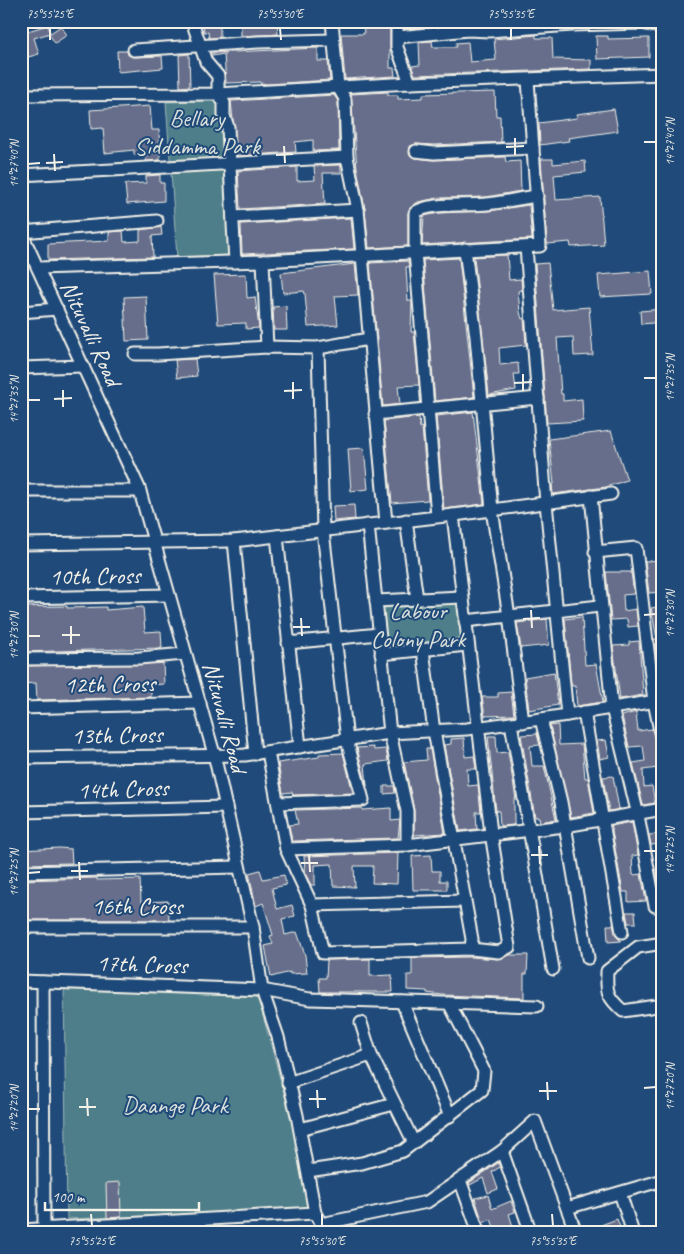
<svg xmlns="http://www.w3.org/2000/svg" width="684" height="1254" font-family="Caveat,sans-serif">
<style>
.green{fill:#4e7e89;stroke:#a1b8b8}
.building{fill:#666e8b;stroke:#f4f1e8}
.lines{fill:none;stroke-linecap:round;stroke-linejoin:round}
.minor-casing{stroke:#f4f1e8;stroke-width:15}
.minor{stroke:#1f4a7a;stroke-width:11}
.ticks{fill:none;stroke:#f4f1e8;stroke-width:2}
.labels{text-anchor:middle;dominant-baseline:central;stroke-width:4;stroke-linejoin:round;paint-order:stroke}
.park-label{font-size:24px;fill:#dbe0da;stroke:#1f4a7a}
.street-label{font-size:24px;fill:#f4f1e8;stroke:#1f4a7a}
.neatline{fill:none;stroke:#f4f1e8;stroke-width:2}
.ticks-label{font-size:12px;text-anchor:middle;fill:#f4f1e8}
</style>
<rect width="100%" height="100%" fill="#1f4a7a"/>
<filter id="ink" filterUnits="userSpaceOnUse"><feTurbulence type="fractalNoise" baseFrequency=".02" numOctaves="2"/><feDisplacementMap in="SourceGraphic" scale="10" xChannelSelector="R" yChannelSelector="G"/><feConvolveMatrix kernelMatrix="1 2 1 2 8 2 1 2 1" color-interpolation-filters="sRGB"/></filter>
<g filter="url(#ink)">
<g class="green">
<path d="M224 100 233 255 177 257 166 102Z"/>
<path d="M462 597 467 645 381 654 376 601Z"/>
<path d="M64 984 257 994 293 1126 308 1210 67 1219Z"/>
</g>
<g class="building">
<path d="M203 21H220V37L209 38 208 32H204Z"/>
<path d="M241 21H277L278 34 241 36Z"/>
<path d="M363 21H390V68H394L395 76 345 79 341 34H364Z"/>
<path d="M404 21H432V26L404 29Z"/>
<path d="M48 25 50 33 34 38 39 54 21 59V33Z"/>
<path d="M61 26 67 35 55 43 49 34Z"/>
<path d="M536 35V38H552L553 59 591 60V69L415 75 412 68V66L420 65 419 42 432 41 433 47H457L456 43 468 42 470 62 496 60 494 39Z"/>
<path d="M596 36H608V39L649 38V57L597 59Z"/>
<path d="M318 48V61H328L330 80 267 84 260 83V82L226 83 224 54 212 56V53Z"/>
<path d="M117 51H127L128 55 134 57 162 56 163 68 118 72Z"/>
<path d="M189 54 190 86 180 87 179 55Z"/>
<path d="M388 92V95H398V99L423 98V94L495 92 496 116H500L501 142H504L434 145 416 144 410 146 409 154 415 158 433 160 505 157 506 162 520 161 521 191 486 197 438 198 418 202 411 207 408 213V246L369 248 365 209 357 168 351 94Z"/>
<path d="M334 95 338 101 339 150 313 151V140L295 142 296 152 237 156 231 101Z"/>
<path d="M150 106 152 130H159L160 160 146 161V154L134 155V150L105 153 103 128 91 129 90 110Z"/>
<path d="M614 109 618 131 568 138 569 141 540 145 539 123 577 118V114Z"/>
<path d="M541 159H553V164L585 161 586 172 554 175 556 200 600 197 604 245 571 247 570 242 547 244Z"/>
<path d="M341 165V173H323L325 204 240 209 238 171 297 167V181L315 180 314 166Z"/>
<path d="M160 175V183H164V201L127 204 125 184 146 183V176Z"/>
<path d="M529 205 532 239 422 245 424 216 439 213 488 211Z"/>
<path d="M351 218 354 249 242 254 241 224Z"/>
<path d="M161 227 162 235 152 236 153 257 48 260V244L109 241V232L123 231 124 242 140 241V230Z"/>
<path d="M507 255 509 280 521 279 522 290 518 291 520 312 522 319 524 318 526 345 499 348 500 365 518 363 519 374H514L516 390 489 395 474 257Z"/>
<path d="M459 258 474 397 435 401 423 260Z"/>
<path d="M408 261 409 267H406L408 301H412L411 332H414L419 385 398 386 400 404 383 406 370 263Z"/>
<path d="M548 263 553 310 589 307 593 355 574 356 573 337 557 338 561 394H563V401L582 399 583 421 547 423 535 264Z"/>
<path d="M355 264 358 295 335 296 338 325 308 327 305 294 304 291 283 293 281 273Z"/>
<path d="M650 271 652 294 600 297 598 275Z"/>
<path d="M246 274 247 298 255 297 259 328 246 329V323L218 324 214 275Z"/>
<path d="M146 296 148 340 126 341 124 297Z"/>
<path d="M286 306 287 330H274L273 307Z"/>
<path d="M663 309V322L641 324 640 311Z"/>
<path d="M195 359 197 376 177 378 175 360Z"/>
<path d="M473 412 484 504 444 509 436 416Z"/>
<path d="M419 417 420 428 422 427 428 500 392 503 384 421Z"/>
<path d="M611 431 627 480 606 487 553 494 552 484H554L549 439Z"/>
<path d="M364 448 368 489 351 491 348 449Z"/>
<path d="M354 505 355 519 334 521 333 506Z"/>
<path d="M662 560 663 592 649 593 645 561Z"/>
<path d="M606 572H631L634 594 623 595 624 611 636 609 638 626 628 627 627 619 611 620Z"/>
<path d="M67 606V608L106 607V610L143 607 145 632 161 631 162 648 21 652V607Z"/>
<path d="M663 606V674L658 675 654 639H657L651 608Z"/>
<path d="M582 617 585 665 596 664 603 702 577 706 575 686H572L571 683 565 619Z"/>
<path d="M547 619 549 645 521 648 517 623Z"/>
<path d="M639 641 643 695 620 699 613 646 629 645V642Z"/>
<path d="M163 663 164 684 151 685V697L37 700 36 683 21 684V666Z"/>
<path d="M554 672 558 705 529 710 525 677Z"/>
<path d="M511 692 514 715 485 716 482 697H498V693Z"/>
<path d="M636 712 638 731 652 729 659 758H656L658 768 643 770 644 787 652 786 655 803 643 805 633 763 645 761 643 746 629 747 622 716Z"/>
<path d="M558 725 559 745 582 744 585 778H588L594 813 571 817 550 726Z"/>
<path d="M537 734 540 745 530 746 532 766H544L556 819 540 822 539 817H535L521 735Z"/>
<path d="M488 736H496L497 753 508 752 516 799H514V825L500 826 499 811H496Z"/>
<path d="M464 738 465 757 474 756 476 769H467L468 786 478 785 481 812H476L477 829 460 831 444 745 451 744V739Z"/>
<path d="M606 740 609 757 600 759 597 741Z"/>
<path d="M373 747 374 750 386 749 388 761 365 764 367 786 357 748Z"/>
<path d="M426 749H430L445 833 414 835V810L404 762 427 760Z"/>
<path d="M343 753 353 793 293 795 292 792 283 793 278 763 319 757V754Z"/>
<path d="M613 776 619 809H621L609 811 603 777Z"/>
<path d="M384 786H394L395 793 384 794Z"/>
<path d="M362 808V810L391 808V821L400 820 398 838 292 841 289 825 298 824 295 810Z"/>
<path d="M632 822 638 855 632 856 633 875 641 874 646 901 628 902V892H623L611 826Z"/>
<path d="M660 834 661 844 651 845 649 835Z"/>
<path d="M59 848 71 849 72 863 21 864V850Z"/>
<path d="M398 853 397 884 372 883 373 866H354L355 887 333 886 332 864 315 865V885H311L305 873 304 856Z"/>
<path d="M431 855 432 871H440V881H447V890H413L412 856Z"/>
<path d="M260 870 263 879 284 875 286 885 272 888 277 909 292 905 295 916 282 919 285 935 297 932 305 955 307 973 290 974V972L271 977 265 946 273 944 270 936 273 935 263 903 256 906 249 873Z"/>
<path d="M656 872H663V900H662Z"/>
<path d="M97 878V880L140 879 141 902 168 901 169 920H21V880Z"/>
<path d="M626 912H635L636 923H628Z"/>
<path d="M607 925H613L616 936 621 941 608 942Z"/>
<path d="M510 955H528L527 974H524V998L442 995 427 993V991L407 990V975H412V958L471 957 498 959Z"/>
<path d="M370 959V976L392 975 393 992H320L319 978H326L327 960Z"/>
<path d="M498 1163 500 1167 492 1172 498 1189 488 1193 483 1178 470 1185 469 1183Z"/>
<path d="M120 1182 121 1217 107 1218 106 1183Z"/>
<path d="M488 1195 492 1209 511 1201 515 1212 509 1214 515 1233H496L491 1219 483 1223 475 1198Z"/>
<path d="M617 1219 621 1230 604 1233 601 1225Z"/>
</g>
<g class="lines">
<g class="minor-casing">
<g id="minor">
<path d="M192 21 206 62 218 76V93L224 103V116L228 127 235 262"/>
<path d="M332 21 338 87 345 99 347 157 358 210 386 523"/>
<path d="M397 21V47L410 83"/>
<path d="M398 37 468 30 489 31 572 25 641 23 660 27"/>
<path d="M134 50 258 42 333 40"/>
<path d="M21 95 216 94 410 83 663 74"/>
<path d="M416 151 434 153 533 148"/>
<path d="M21 175 347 157"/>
<path d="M233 217 358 210"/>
<path d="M21 232 139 488 214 754 253 927 262 990 278 1037 297 1115 315 1213 326 1233"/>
<path d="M21 232 157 221"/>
<path d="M526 247 546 503 567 715"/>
<path d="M465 249 476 337 492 510 509 616 523 722"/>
<path d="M263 261 267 347"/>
<path d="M38 268 263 261 540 246 528 80"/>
<path d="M21 312 57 309"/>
<path d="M135 354H158L267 347 318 348 369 339"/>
<path d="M21 368 83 366"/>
<path d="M375 414 538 398"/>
<path d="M21 491H140"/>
<path d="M591 496 612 708 638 815 655 906"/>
<path d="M437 516 415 252V213C426 202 471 206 487 204 504 202 521 198 537 196"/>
<path d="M406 520 417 599"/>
<path d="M368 525 390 733 407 811V845"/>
<path d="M277 536 300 747"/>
<path d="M234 541 255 754"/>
<path d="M21 544 234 541 462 514 611 494"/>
<path d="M595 552 636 548 654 702 663 745"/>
<path d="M21 598 169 595"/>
<path d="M376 601 462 597"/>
<path d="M465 621 600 606"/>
<path d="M288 643 379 634"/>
<path d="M423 650 434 731 472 939 471 949"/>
<path d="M381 654 467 645"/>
<path d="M21 659 139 658 185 654"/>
<path d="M21 708 200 703"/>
<path d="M584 712 622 932"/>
<path d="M541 719 561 802 588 958"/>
<path d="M511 723 553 969"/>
<path d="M268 752 286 849 407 845 565 826 663 809"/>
<path d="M21 758 245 755 390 733 467 729 541 719 663 700"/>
<path d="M278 803 363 800 347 740 323 531 318 348"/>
<path d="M21 812 226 807"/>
<path d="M286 849 312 905 323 953 471 949 499 952 509 947 491 833 453 515"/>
<path d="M21 872 239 867"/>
<path d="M312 905 464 901"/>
<path d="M21 927H253"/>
<path d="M663 943 638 947 607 971C606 992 607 997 623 1011L663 1005"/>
<path d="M21 981 262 990 310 999 537 1006"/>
<path d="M43 982 44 1229"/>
<path d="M402 1002 450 1116"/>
<path d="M361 1023 371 1055 414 1143"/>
<path d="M288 1083 371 1055"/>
<path d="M300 1129 394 1104"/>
<path d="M502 1151 531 1233"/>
<path d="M308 1171 362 1163 403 1151 482 1090 484 1071 449 1003"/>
<path d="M460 1180 479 1233"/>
<path d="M620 1193 633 1233"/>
<path d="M567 1208 663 1180"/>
<path d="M321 1224 427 1202 502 1151 535 1121 576 1233"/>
<path d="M21 1230 315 1213"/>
</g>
</g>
<use href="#minor" class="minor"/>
</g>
</g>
<path class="ticks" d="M50 28V40M280 28 281 40M511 28V40M515 138V155M644 142H656M284 146 285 163M506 147 524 146M54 154 55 171M276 155 293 154M46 163 63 162M28 164 40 163M523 374V391M644 378H656M293 382V399M514 383 532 382M63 390V407M284 391 302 390M54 399 72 398M28 400H40M531 610 532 628M644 615 656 614M301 618 302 636M523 619 540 618M71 626V644M293 627H310M62 635H80M28 636H40M539 846 540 864M644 851H656M309 854 310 872M531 855H548M79 862 80 880M301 863H318M71 871H88M28 873 40 872M547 1082 548 1100M644 1088 656 1087M317 1090 318 1108M539 1091H557M87 1098 88 1116M309 1099H326M79 1107H96M28 1109H40M91 1214 92 1226M322 1214V1226M552 1214 553 1226"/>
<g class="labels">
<g class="park-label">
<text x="197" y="118">Bellary<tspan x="197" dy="28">Siddamma Park</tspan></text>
<text x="418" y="611">Labour<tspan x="418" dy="28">Colony Park</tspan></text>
<text x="175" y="1105">Daange Park</text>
</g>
<g class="street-label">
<text transform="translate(91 333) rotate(65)">Nituvalli Road</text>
<text transform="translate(95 576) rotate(-1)">10th Cross</text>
<text transform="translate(110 684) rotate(-1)">12th Cross</text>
<text transform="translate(225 717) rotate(75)">Nituvalli Road</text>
<text transform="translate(117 735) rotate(-1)">13th Cross</text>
<text transform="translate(123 789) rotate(-2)">14th Cross</text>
<text x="137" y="906">16th Cross</text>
<text transform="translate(142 964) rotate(2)">17th Cross</text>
</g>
</g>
<rect width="684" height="1254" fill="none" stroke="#1f4a7a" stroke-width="55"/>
<path d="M45 1202v8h154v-8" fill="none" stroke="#f4f1e8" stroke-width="2.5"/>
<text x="52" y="1202" font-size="15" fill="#f4f1e8" stroke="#1f4a7a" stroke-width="4" paint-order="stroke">100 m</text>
<rect x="28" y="28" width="628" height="1198" class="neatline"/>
<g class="ticks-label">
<text x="50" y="18">75°55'25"E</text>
<text x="280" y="18">75°55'30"E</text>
<text x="511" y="18">75°55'35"E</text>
<text transform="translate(670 142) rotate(-90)" y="4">14°27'40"N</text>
<text transform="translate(14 164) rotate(-90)" y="4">14°27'40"N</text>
<text transform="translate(670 378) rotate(-90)" y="4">14°27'35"N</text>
<text transform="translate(14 400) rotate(-90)" y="4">14°27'35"N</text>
<text transform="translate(670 614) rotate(-90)" y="4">14°27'30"N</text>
<text transform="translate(14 636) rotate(-90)" y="4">14°27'30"N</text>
<text transform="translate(670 851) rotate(-90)" y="4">14°27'25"N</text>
<text transform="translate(14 873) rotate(-90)" y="4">14°27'25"N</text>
<text transform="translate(670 1087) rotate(-90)" y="4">14°27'20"N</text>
<text transform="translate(14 1109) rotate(-90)" y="4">14°27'20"N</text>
<text x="92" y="1245">75°55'25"E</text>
<text x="322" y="1245">75°55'30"E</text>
<text x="553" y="1245">75°55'35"E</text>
</g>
</svg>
